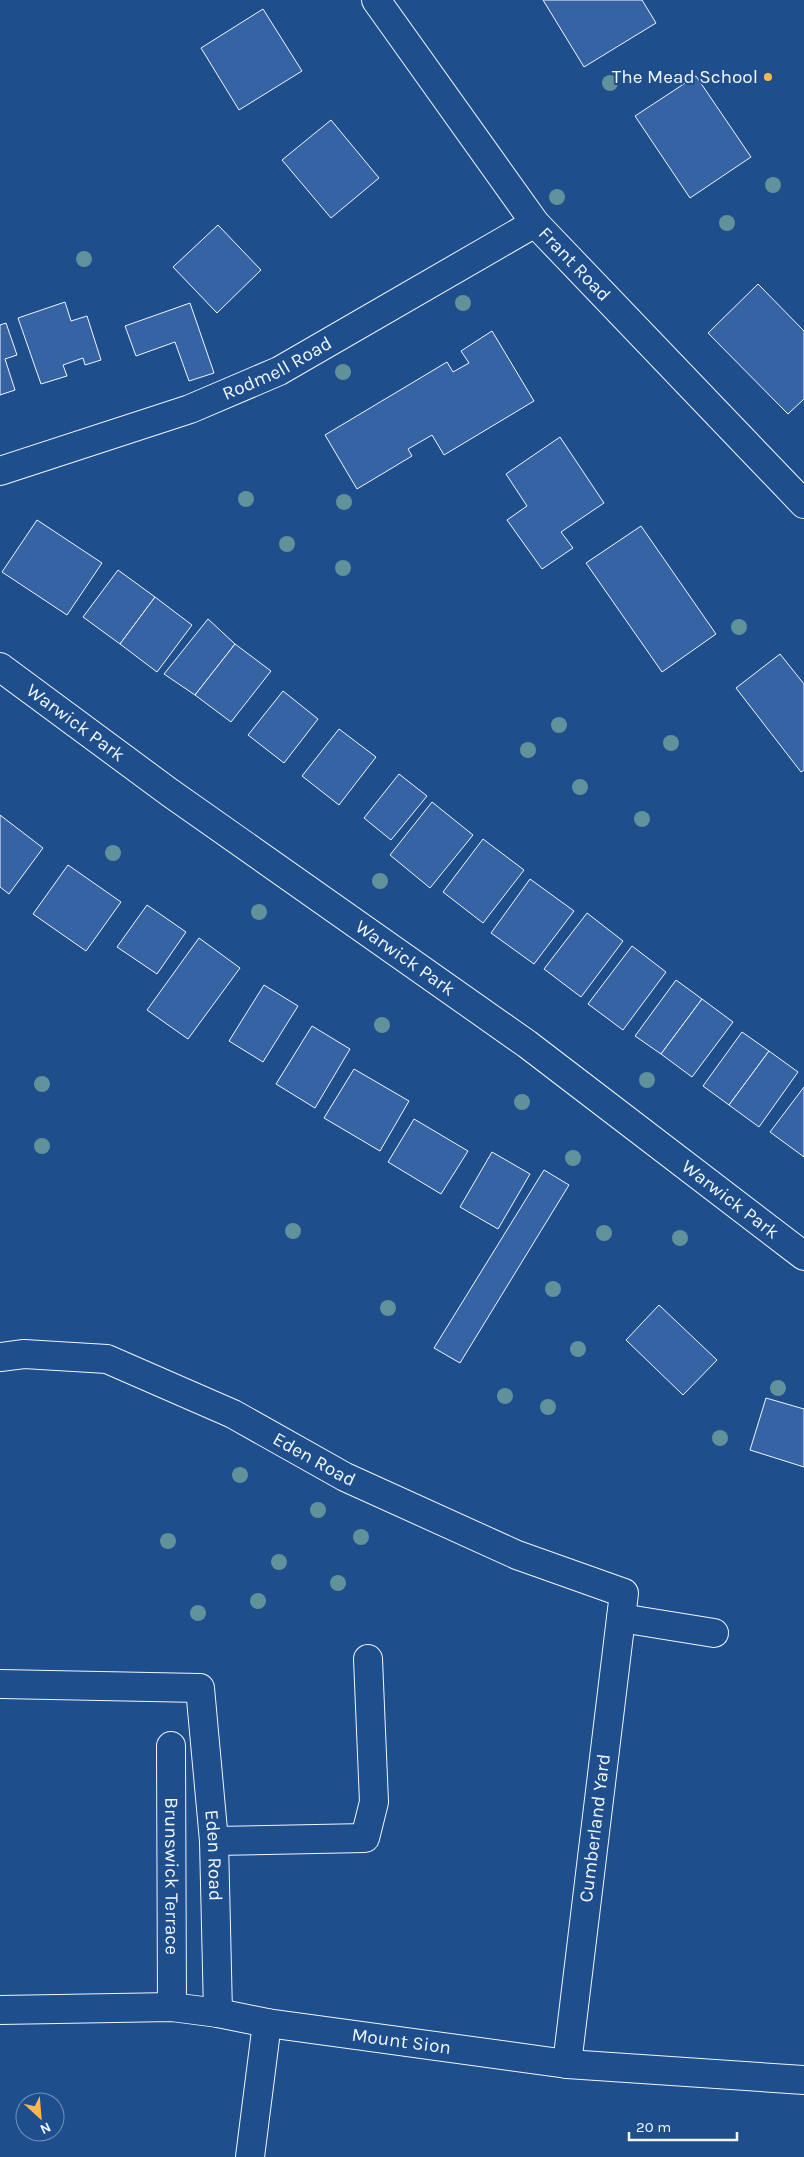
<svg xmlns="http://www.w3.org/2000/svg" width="804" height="2157" font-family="Karla,sans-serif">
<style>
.building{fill:#3563a3;stroke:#f2f6ff}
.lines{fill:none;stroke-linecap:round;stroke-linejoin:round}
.minor-casing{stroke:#f2f6ff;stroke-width:30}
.major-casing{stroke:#f2f6ff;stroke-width:30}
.minor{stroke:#1f4e8c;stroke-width:28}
.major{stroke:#1f4e8c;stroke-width:28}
.tree{fill:#61919a}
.poi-dot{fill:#ffb74d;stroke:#1f4e8c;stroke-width:2}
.labels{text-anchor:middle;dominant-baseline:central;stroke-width:4;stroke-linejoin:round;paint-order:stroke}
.poi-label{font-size:19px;fill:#f2f6ff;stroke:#1f4e8c;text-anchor:end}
.street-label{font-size:19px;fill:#f2f6ff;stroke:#1f4e8c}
</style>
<rect width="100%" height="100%" fill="#1f4e8c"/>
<g class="building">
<path d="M543 0H642L656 23 584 67Z"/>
<path d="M263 9 302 71 239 110 201 48Z"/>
<path d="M696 76 751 157 690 198 635 116Z"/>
<path d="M331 120 379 178 331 218 282 160Z"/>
<path d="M218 225 261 270 217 313 173 267Z"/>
<path d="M758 284 804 331V399L788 414 708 333Z"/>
<path d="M65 302 71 321 87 316 101 360 85 365 83 358 63 365 67 376 41 384 18 318Z"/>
<path d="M190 303 214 373 189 381 175 342 136 356 125 326Z"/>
<path d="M6 323 17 355 5 359 15 390 0 395V325Z"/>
<path d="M492 331 534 401 444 455 432 435 408 449 412 456 357 489 325 435 447 362 453 372 469 363 461 351Z"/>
<path d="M560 437 604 503 561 532 573 548 542 569 507 520 527 506 506 474Z"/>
<path d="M37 520 102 563 67 615 2 572Z"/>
<path d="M641 526 716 634 662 672 586 563Z"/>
<path d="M118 570 155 597 120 644 83 617Z"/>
<path d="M155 597 192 625 157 672 120 644Z"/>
<path d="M208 619 235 644 195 695 164 674Z"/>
<path d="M235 644 271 671 231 722 195 695Z"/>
<path d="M780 654 804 684V770L801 772 736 688Z"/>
<path d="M283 691 318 719 284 763 248 735Z"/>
<path d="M339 729 376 757 339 805 302 776Z"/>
<path d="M399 774 427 796 391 840 364 818Z"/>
<path d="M432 802 473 835 430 888 390 855Z"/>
<path d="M0 815 43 848 9 894 0 887Z"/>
<path d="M483 839 524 870 483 923 443 892Z"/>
<path d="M68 865 121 902 86 951 33 914Z"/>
<path d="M530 879 574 911 534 964 491 933Z"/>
<path d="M147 905 186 932 157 974 117 947Z"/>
<path d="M587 913 623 941 581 997 544 969Z"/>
<path d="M199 938 240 968 188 1039 147 1010Z"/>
<path d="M632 946 666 972 623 1030 588 1004Z"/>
<path d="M676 980 702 999 661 1054 635 1036Z"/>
<path d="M264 985 298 1006 263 1062 229 1041Z"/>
<path d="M702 999 733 1022 692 1077 661 1054Z"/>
<path d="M312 1026 350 1049 315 1108 276 1084Z"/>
<path d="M742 1032 769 1051 729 1105 703 1086Z"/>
<path d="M769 1051 798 1072 759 1127 729 1105Z"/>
<path d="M354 1069 409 1101 380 1151 324 1118Z"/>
<path d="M804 1087V1157L770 1132Z"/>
<path d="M414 1119 468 1151 441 1194 388 1162Z"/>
<path d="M492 1152 530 1174 498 1229 460 1207Z"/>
<path d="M544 1170 569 1185 460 1363 434 1348Z"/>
<path d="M659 1305 717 1360 683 1395 626 1340Z"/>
<path d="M766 1398 804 1409V1467L750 1450Z"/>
</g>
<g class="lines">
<g class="minor-casing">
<g id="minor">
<path id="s1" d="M0 471 190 409 279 371 535 223"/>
<path id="s2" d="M0 667 169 792 527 1044 804 1256"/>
<path id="s3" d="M0 1357 24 1354 107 1359 233 1414 345 1477 517 1555 624 1593 567 2064"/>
<path d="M621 1618 714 1633"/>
<path id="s4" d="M0 1684 200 1688 214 1841 218 2013"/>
<path id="s5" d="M171 1746 172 2007"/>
<path d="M214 1841 365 1838 374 1802 368 1659"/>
<path id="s6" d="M0 2010 172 2007 218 2013 267 2023 567 2064 804 2080"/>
<path d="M250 2157 267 2023"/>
</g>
</g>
<g class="major-casing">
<g id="major">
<path id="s7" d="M376 0 535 223 804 504"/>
</g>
</g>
<use href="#minor" class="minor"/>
<use href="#major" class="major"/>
</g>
<g class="tree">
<circle cx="610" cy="83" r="8"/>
<circle cx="773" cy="185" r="8"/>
<circle cx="557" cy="197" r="8"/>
<circle cx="727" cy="223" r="8"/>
<circle cx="84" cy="259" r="8"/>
<circle cx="463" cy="303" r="8"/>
<circle cx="343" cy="372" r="8"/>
<circle cx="246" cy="499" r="8"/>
<circle cx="344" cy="502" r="8"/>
<circle cx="287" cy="544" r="8"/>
<circle cx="343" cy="568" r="8"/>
<circle cx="739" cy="627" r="8"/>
<circle cx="559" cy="725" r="8"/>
<circle cx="671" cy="743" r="8"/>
<circle cx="528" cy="750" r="8"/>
<circle cx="580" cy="787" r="8"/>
<circle cx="642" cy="819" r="8"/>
<circle cx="113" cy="853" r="8"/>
<circle cx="380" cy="881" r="8"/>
<circle cx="259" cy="912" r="8"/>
<circle cx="382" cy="1025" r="8"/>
<circle cx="647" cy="1080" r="8"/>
<circle cx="42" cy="1084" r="8"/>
<circle cx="522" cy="1102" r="8"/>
<circle cx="42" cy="1146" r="8"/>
<circle cx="573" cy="1158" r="8"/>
<circle cx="293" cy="1231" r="8"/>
<circle cx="604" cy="1233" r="8"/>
<circle cx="680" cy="1238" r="8"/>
<circle cx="553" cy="1289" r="8"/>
<circle cx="388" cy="1308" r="8"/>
<circle cx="578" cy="1349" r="8"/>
<circle cx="778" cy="1388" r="8"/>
<circle cx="505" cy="1396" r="8"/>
<circle cx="548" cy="1407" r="8"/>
<circle cx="720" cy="1438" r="8"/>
<circle cx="240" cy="1475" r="8"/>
<circle cx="318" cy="1510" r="8"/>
<circle cx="361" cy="1537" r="8"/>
<circle cx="168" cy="1541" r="8"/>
<circle cx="279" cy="1562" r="8"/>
<circle cx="338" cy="1583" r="8"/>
<circle cx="258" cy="1601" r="8"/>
<circle cx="198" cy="1613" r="8"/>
</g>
<circle class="poi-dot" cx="768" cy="77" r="5"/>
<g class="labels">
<g class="poi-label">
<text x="758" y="77">The Mead School</text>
</g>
<g class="street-label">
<text stroke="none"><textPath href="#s7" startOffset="331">Frant Road</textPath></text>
<text stroke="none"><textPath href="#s1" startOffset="296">Rodmell Road</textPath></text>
<text stroke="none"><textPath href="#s2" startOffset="94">Warwick Park</textPath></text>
<text stroke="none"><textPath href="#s2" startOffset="499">Warwick Park</textPath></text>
<text stroke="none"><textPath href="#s2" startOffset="904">Warwick Park</textPath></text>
<text stroke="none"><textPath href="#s3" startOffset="338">Eden Road</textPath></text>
<text transform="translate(595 1828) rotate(-83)">Cumberland Yard</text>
<text stroke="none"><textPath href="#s4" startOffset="368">Eden Road</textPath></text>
<text stroke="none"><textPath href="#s5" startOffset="130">Brunswick Terrace</textPath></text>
<text stroke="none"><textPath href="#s6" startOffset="404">Mount Sion</textPath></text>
</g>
</g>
<g transform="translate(40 2117) rotate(154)"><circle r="24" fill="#1f4e8c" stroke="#7391ba"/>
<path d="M0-4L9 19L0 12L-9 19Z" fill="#ffb74d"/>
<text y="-8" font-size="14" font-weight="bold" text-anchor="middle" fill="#f2f6ff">N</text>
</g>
<path d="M629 2132v8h108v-8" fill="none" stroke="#f2f6ff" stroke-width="2.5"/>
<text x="636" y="2132" font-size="15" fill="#f2f6ff" stroke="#1f4e8c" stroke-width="4" paint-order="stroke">20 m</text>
</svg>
